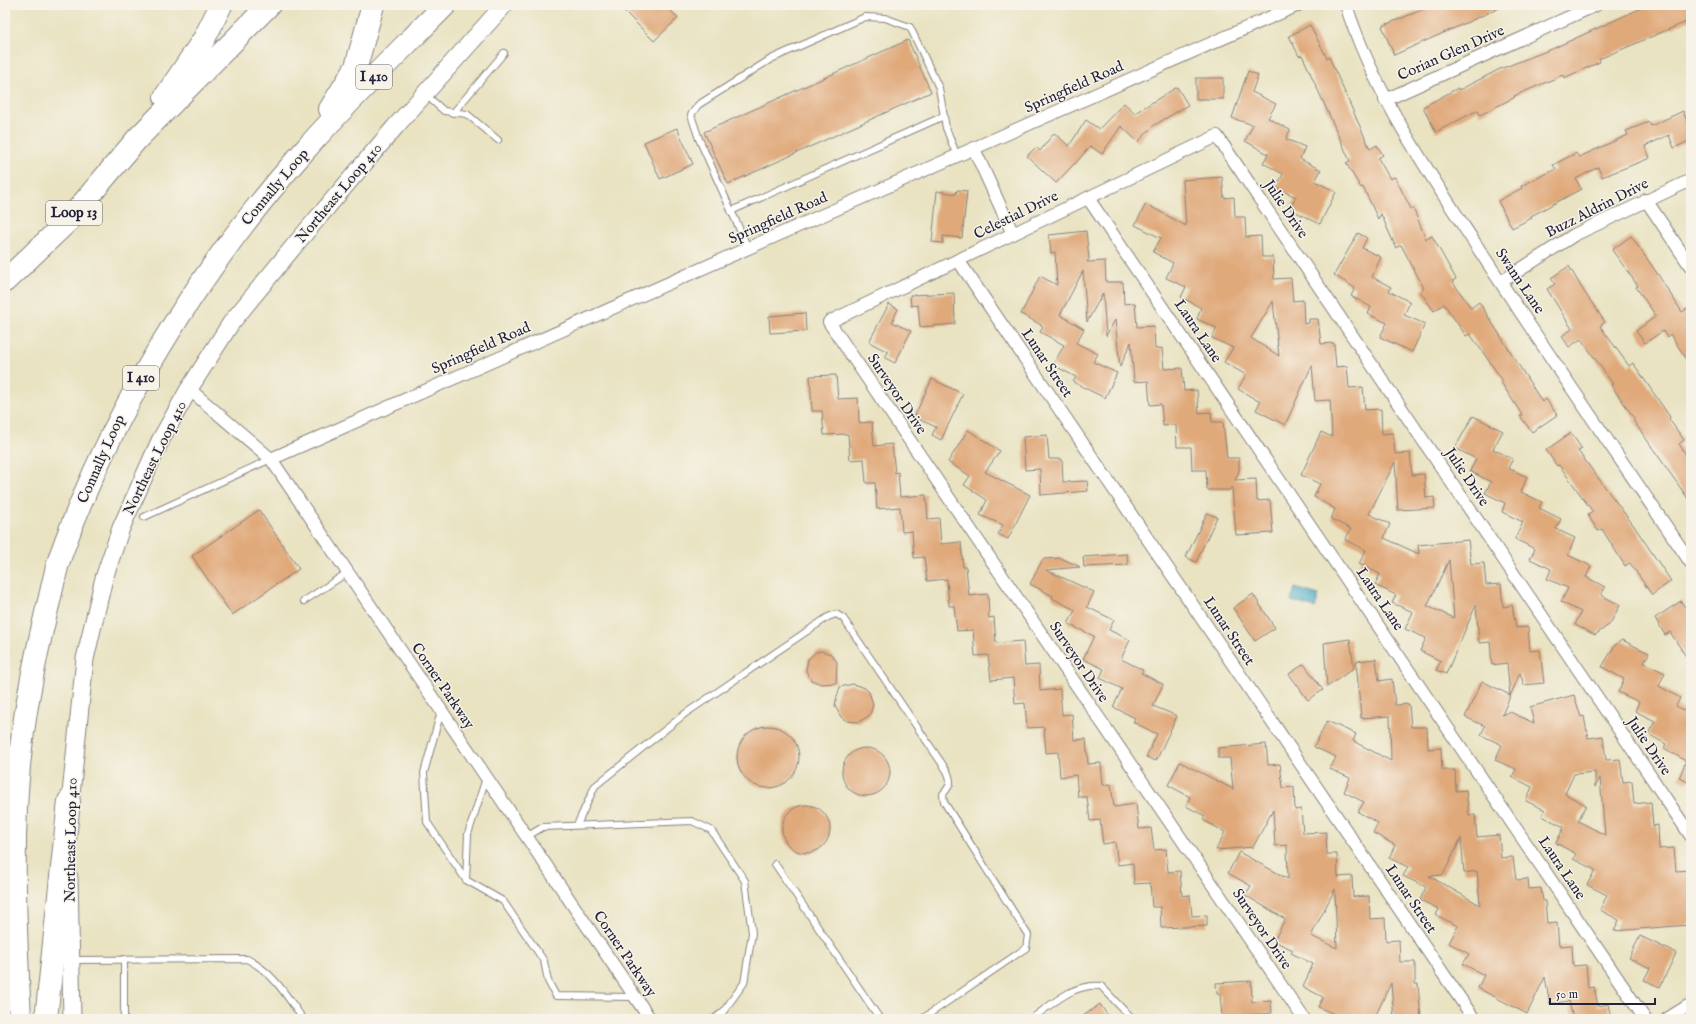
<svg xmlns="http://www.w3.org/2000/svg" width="1696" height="1024" font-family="'IM FELL English',serif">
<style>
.water{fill:#46abc6;stroke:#346680}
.building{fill:#e0a97a;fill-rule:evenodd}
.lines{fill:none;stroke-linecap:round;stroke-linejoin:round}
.service-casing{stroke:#86827e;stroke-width:8}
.minor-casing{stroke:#86827e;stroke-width:14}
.secondary-casing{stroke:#86827e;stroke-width:19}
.motorway-casing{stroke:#86827e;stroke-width:24}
.service{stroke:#fff;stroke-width:6}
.minor{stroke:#fff;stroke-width:12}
.secondary{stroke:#fff;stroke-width:17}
.motorway{stroke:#fff;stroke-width:22}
.labels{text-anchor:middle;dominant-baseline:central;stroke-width:3;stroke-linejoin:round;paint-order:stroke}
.shield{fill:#f7f3e8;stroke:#62616f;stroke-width:1}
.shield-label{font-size:14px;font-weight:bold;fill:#22223b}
.street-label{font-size:15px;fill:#22223b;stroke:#f7f3e8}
</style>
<rect width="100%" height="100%" fill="#f7f3e8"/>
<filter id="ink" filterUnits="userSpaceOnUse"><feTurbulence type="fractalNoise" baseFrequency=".025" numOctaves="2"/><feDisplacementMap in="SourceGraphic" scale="8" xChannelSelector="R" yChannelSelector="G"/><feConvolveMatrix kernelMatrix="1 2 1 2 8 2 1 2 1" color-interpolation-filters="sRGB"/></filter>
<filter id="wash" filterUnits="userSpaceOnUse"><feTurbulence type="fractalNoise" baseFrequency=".012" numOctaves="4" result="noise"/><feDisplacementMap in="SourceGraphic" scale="16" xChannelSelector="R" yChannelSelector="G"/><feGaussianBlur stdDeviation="0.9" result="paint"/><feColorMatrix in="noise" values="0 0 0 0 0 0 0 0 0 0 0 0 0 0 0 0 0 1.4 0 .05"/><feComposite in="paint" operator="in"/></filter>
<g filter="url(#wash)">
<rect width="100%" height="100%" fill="#e9e3c2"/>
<path class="water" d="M1295 588 1319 595 1315 608 1291 601Z"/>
<g id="blocks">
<g class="building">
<path d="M618 5H665L678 18 654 41Z"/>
<path d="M1434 5H1506L1394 55 1382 26Z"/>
<path d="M1648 5H1691V20L1599 59 1600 62 1564 78 1563 75 1514 96 1515 97 1480 115 1478 110 1436 132 1423 107 1458 88 1459 90 1500 69 1552 49Z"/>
<path d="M1310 25 1327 58 1329 57 1370 149 1377 145 1383 155 1378 158 1390 179 1395 177 1411 209 1413 208 1426 239 1432 236 1456 279 1452 281 1471 308 1479 302 1542 402 1546 399 1557 415 1532 432 1520 416 1522 415 1501 382 1503 381 1470 334 1466 336 1444 304 1434 311 1420 291 1424 288 1401 245 1396 248 1381 214 1378 219 1363 187 1361 188 1346 163 1350 161 1317 88 1302 55 1299 56 1289 36Z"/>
<path d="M908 40 931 92 728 184 704 132Z"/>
<path d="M1248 71 1258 75 1252 92 1276 104 1268 118 1290 130 1286 139 1305 147 1300 159 1321 170 1315 181 1336 192 1320 224 1290 209 1296 197 1276 188 1283 174 1263 163 1268 154 1245 141 1253 125 1232 118Z"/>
<rect x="1196" y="78" width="27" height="21"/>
<path d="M1177 87 1188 105 1153 126 1138 142 1121 126 1102 154 1090 146 1075 164H1074L1056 183 1027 156 1036 147 1040 151 1054 133 1069 146 1086 120 1099 129 1124 103 1135 113Z"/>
<path d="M1683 111 1691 131V140L1674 148 1669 135 1645 146 1650 158 1602 177 1598 167 1576 179 1581 189 1531 216 1532 218 1512 228 1498 201 1522 188 1521 186 1556 169 1553 165 1576 153 1579 157 1628 135 1626 131 1649 122 1651 126Z"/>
<path d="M677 128 693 164 660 179 644 142Z"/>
<path d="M1222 177 1224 198 1234 197 1235 217H1245L1246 237 1261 236 1262 257H1273L1274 279 1291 278 1293 301 1303 300 1304 324 1309 323V319H1318L1321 344 1334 343 1336 367 1347 366 1349 388 1363 387 1365 410 1381 409 1382 434 1393 433 1395 454 1410 453 1412 475 1424 474 1426 498 1434 497 1435 508 1398 510 1395 462 1369 514 1390 524 1384 538 1419 554 1418 545 1468 540 1471 564 1484 563 1486 585 1501 584 1503 607 1512 605 1516 628 1528 627 1530 651 1540 650 1544 683 1524 685 1520 673 1502 715 1510 712 1534 723 1530 707 1574 695 1581 717 1584 716 1588 738 1603 736 1606 760 1620 759 1623 782 1632 781 1634 804 1651 802 1653 826 1658 825 1659 849 1674 848 1676 871 1691 870V921L1689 925 1614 931 1619 920 1600 910 1607 895 1587 885 1595 870 1573 859 1576 854 1556 843 1564 827 1542 816 1545 810 1526 801 1532 787 1512 777 1516 769 1495 760 1502 745 1481 735 1485 726 1465 717 1482 681 1510 695 1507 663 1492 665 1490 642 1479 643 1476 605 1446 674 1436 670 1441 661 1420 651 1426 638 1405 629 1413 612 1392 603 1396 595 1375 585 1380 574 1359 564 1366 550 1345 540 1351 529 1331 519 1335 509 1314 497 1320 484 1301 475 1321 432 1332 437 1330 400 1315 401 1312 365 1285 425 1256 410 1260 402 1238 389 1246 375 1224 362 1233 348 1212 338 1217 328 1197 319 1201 308 1181 297 1186 287 1166 278 1173 263 1153 252 1161 238 1135 225 1146 204 1186 226 1183 180ZM1273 301 1279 356 1251 338ZM1449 560 1454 618 1427 606ZM1595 772V787L1600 778 1605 835 1578 821 1586 805 1565 794 1574 774Z"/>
<path d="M957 190 967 191 962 238 943 236V243L932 242 937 191 956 194Z"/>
<path d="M1086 231 1089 259 1087 262 1105 261 1106 282H1123L1124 304 1135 303 1137 327 1154 326 1155 349 1162 348 1164 369 1182 368 1184 391 1197 390 1199 413 1211 412 1212 422H1223L1227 458H1239V471L1235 480 1256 479 1257 501 1270 500 1273 533 1236 535 1232 487 1230 490H1207L1206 470H1192L1191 447H1177L1176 425 1163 426 1161 404 1150 405 1148 381 1134 382 1131 342 1120 367 1115 320 1106 336 1103 293 1087 322 1083 271 1060 315 1084 329 1076 343 1098 354 1093 362 1117 373 1105 398 1073 382 1076 377 1053 365 1064 345 1040 332 1043 326 1021 314 1040 276 1057 285 1055 252 1051 253 1049 235Z"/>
<path d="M1358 233 1367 238 1362 248 1381 257 1372 277 1391 287 1389 291 1410 302 1404 315 1425 324 1412 352 1380 337 1387 323 1368 314 1371 307 1351 296 1355 288 1334 275Z"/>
<path d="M1631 236 1657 273 1682 312 1691 306V366L1670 334 1667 337 1663 331 1645 343 1636 331 1656 316 1636 287 1638 286 1612 250Z"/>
<path d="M1569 266 1583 290 1605 322 1600 326 1629 366 1633 363 1670 417 1669 419 1684 440 1679 444 1691 462V503L1633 420 1635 419 1611 385 1613 384 1581 339 1569 347 1562 336 1572 329 1547 289 1555 284 1551 278Z"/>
<path d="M954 293 955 324 920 327 918 305 911 306 910 295Z"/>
<path d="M889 304 898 309 892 322 911 331 895 363 885 358 888 352 869 342Z"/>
<path d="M805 313 806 331 770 333 769 316Z"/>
<path d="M836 375 838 399 858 398 859 423 872 422 874 446 892 444 895 473 898 472 900 497 926 495 928 519 939 518 941 544 961 542 963 567H966L969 596 988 594 989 618 994 617 996 643 1023 641 1025 666 1039 665 1040 691 1060 689 1062 715 1072 714 1074 740 1086 739 1088 764 1101 763 1103 785 1111 784 1114 807 1136 804 1139 829 1151 828 1154 850 1166 849 1168 872 1180 871 1182 896 1190 895 1192 916 1207 915V926L1161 928 1160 907H1152L1150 883 1134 884 1133 863 1118 865 1115 842 1103 844 1100 820 1090 821 1087 797H1078L1076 775 1060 777 1058 752 1046 753 1044 727 1027 728 1025 703 1015 704 1013 678 991 680 988 655 975 656 973 630 957 631 954 606H949L947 579 927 581 924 557 914 558 912 531 902 532 900 507 877 509 875 483H866L864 459 850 460 848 434 824 435 822 411H812L810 376Z"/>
<path d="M932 379 963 394 941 440 932 435 936 427 914 417Z"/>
<path d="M1473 416 1503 431 1493 449 1513 459 1508 468 1527 477 1521 492 1542 502 1539 508 1561 519 1556 529 1575 538 1568 555 1591 566 1586 577 1605 587 1601 595 1620 605 1610 624 1595 635 1575 625 1581 612 1561 602 1568 588 1547 579 1551 569 1530 559 1535 549 1515 539 1523 522 1502 512 1505 503 1485 493 1491 482 1470 471 1476 459 1455 448Z"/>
<path d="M968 430 1000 451 985 472 1030 495 1008 539 998 534 1003 525 980 515 987 500 964 485 970 476 948 462Z"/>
<path d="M1571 433 1582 449 1578 451 1634 526 1671 581 1652 595 1630 563 1625 566 1602 529 1598 531 1588 515 1593 512 1559 465 1557 466 1546 450Z"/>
<path d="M1047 435 1049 459H1062L1063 482 1087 481 1088 491 1041 495 1040 469 1025 470 1023 437Z"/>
<path d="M259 510 299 569 232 615 192 556Z"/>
<path d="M1207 513 1217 517 1196 562 1186 557Z"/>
<path d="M1127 554 1128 565 1084 567 1083 557Z"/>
<path d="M1061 558 1080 567 1046 570 1094 592 1087 607 1114 620 1109 630 1130 640 1121 659 1143 670 1141 673 1163 684 1153 706 1177 716 1156 761 1146 757 1157 734 1133 722 1135 718 1113 707 1122 689 1100 678 1104 669 1083 659 1094 636 1068 624 1075 610 1052 598 1053 596 1030 584 1043 559Z"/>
<path d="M1253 594 1275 628 1255 641 1233 608Z"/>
<path d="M1681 601 1691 616V664L1670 632 1665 635 1655 618Z"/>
<path d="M1350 639 1354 668 1327 687 1324 643Z"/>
<path d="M1622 640 1649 653 1644 663 1665 673 1659 686 1680 698 1676 706 1691 714V776L1688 782 1679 778 1686 761 1664 748 1666 744 1648 734 1655 721 1635 711 1639 702 1618 692 1624 679 1602 667 1615 645Z"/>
<path d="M821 651 831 654 837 662 836 683 821 684 811 680 808 675 806 670 808 659 816 652Z"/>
<path d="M1376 659 1379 681 1392 679 1395 705 1409 704 1411 727H1427L1428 749 1441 748 1442 770H1455L1456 791 1466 790 1469 815H1475L1477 837 1499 835 1501 858 1513 857 1516 880 1528 879 1529 889 1541 888 1543 901H1545L1547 924 1557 923 1559 946 1572 945 1573 966 1586 965 1588 988 1594 987 1598 1006 1608 1004 1611 1019H1573L1569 1001 1550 1004 1545 977 1527 1014 1478 988 1484 975 1463 964 1469 954 1449 943 1458 926 1436 915 1439 909 1420 900 1426 887 1403 876 1408 867 1389 858 1395 845 1373 833 1378 823 1358 812 1364 802 1344 792 1350 778 1330 769 1336 757 1314 747 1327 721 1356 734 1353 741 1391 761 1390 716 1361 718 1356 661ZM1461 838 1464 873 1477 871 1480 905 1429 876 1443 875Z"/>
<path d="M1304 664 1323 690 1308 700 1289 674Z"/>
<path d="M853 684 865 688 869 692 873 704 870 715 859 722 847 721 841 717 835 706 836 700 840 687Z"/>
<circle cx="768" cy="757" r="31"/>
<path d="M1266 744 1268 765 1280 764 1283 788 1294 787 1295 810 1301 809 1303 833 1326 832 1327 854H1337L1338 877 1352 876 1353 897 1369 896 1370 919 1385 918 1386 941 1399 940 1400 962H1415V984H1418L1421 1019H1394L1391 983 1374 1019H1345L1318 1007 1323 997 1303 987 1313 964 1291 953 1293 950 1274 941 1285 919 1245 895 1251 886 1228 873 1239 852 1288 879 1287 845 1275 846 1273 810 1253 847 1216 850 1225 832 1203 820 1205 816 1186 806 1190 797 1168 785 1180 762 1233 789 1230 758H1218V748ZM1335 889 1337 948 1311 936Z"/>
<circle cx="866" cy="772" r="24"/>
<circle cx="806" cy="829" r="24"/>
<path d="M1640 936 1676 953 1660 987 1644 980 1650 968 1629 958Z"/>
<path d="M1251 981 1252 1002 1271 1001 1272 1013 1222 1017 1220 994H1217L1216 983Z"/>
<path d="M1100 1004 1110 1019H1079Z"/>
</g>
</g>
</g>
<g filter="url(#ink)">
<use href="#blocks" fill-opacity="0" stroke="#86827e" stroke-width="1"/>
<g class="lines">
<g class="service-casing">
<g id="service">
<path d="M426 95 444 111 467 114 498 140"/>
<path d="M453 113 504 53"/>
<path d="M731 211 944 116"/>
<path d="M748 248 699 139 691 115 698 105 771 59 865 17 885 18 910 27 939 88 946 128 957 156"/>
<path d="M144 517 271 459"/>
<path d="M304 601 347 573"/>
<path d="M441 711 424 773 427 822 466 880 503 901 544 961 548 981 556 996 634 997"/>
<path d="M577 825 595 786 686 713 828 617 836 614 843 618 947 771C952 782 951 785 943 794L944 802 1028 935 1026 948 922 1019"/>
<path d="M526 837 543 827 692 821 711 830 745 881 752 933 744 983 723 1012 714 1019"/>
<path d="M775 864 880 1019"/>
<path d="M466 880 468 834 486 778"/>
<path d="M72 960 247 959C274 973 286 995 303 1019"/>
<path d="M124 1019V959"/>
<path d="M1031 1019C1053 1004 1073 983 1101 986L1132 1019"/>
</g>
</g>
<g class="minor-casing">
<g id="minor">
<path d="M1346 5C1374 93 1426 168 1476 245 1546 352 1619 457 1691 563"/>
<path d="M1385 100 1596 5"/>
<path d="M974 149 1013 234"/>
<path d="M1088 198 1645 1019"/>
<path d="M1646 200 1691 267"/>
<path d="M958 260 1474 1019"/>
<path d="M1501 282 1574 235 1691 180"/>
<path d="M189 389 271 459 650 1019"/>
<path d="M271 459 1298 5"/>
<path d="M1304 1019 829 322 1217 136 1691 836"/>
<path d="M1667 1019 1691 1004"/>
</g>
</g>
<g class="secondary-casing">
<g id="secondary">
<path d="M69 813 85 659 104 578 121 528 160 441 189 389 231 323 299 240 395 127 504 5"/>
<path d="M69 877 72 1019"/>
</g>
</g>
<g class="motorway-casing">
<g id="motorway">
<path d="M165 97 204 39 221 5"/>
<path d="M330 109 356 67 373 5"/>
<path d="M5 281 68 221 137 139 269 5"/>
<path d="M20 1019C16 935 11 850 19 766 24 714 34 663 46 613 51 595 54 575 60 557 113 408 200 268 305 150 349 100 398 53 445 5"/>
<path d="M46 1019 69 801"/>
</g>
</g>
<use href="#service" class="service"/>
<use href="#minor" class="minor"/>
<use href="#secondary" class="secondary"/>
<use href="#motorway" class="motorway"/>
</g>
</g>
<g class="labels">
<g class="shield">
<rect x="356" y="65" width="36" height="24" rx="3"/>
<rect x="46" y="201" width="56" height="24" rx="3"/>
<rect x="123" y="366" width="36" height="24" rx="3"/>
</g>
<g class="shield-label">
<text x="374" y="77">I 410</text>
<text x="74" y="213">Loop 13</text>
<text x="141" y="378">I 410</text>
</g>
<g class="street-label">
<text transform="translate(1451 53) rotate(-24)">Corian Glen Drive</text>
<text transform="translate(1074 87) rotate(-24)">Springfield Road</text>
<text transform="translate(275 187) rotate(-50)">Connally Loop</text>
<text transform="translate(339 193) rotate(-50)">Northeast Loop 410</text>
<text transform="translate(1597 208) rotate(-27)">Buzz Aldrin Drive</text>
<text transform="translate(1286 209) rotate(56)">Julie Drive</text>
<text transform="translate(1016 215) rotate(-26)">Celestial Drive</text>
<text transform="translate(778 218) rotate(-24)">Springfield Road</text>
<text transform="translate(1520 281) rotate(56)">Swann Lane</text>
<text transform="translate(1198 331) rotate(56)">Laura Lane</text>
<text transform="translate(481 348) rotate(-24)">Springfield Road</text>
<text transform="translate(1047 363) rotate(56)">Lunar Street</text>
<text transform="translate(897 394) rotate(56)">Surveyor Drive</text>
<text transform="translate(155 458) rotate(-64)">Northeast Loop 410</text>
<text transform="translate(101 459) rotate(-66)">Connally Loop</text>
<text transform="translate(1467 477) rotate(56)">Julie Drive</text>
<text transform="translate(1380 599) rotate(56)">Laura Lane</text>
<text transform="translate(1229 631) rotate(56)">Lunar Street</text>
<text transform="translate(1079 662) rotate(56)">Surveyor Drive</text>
<text transform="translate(443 686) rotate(56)">Corner Parkway</text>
<text transform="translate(1649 746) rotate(56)">Julie Drive</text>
<text transform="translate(71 840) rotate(-89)">Northeast Loop 410</text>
<text transform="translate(1562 868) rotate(56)">Laura Lane</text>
<text transform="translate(1411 899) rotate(56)">Lunar Street</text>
<text transform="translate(1262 929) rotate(56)">Surveyor Drive</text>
<text transform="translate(625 954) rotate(56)">Corner Parkway</text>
</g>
</g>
<rect width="1696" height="1024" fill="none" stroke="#f7f3e8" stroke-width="20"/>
<path d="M1550 998v6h105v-6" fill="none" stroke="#22223b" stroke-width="2"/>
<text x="1556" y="998" font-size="12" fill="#22223b" stroke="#f7f3e8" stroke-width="3" paint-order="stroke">50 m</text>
</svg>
